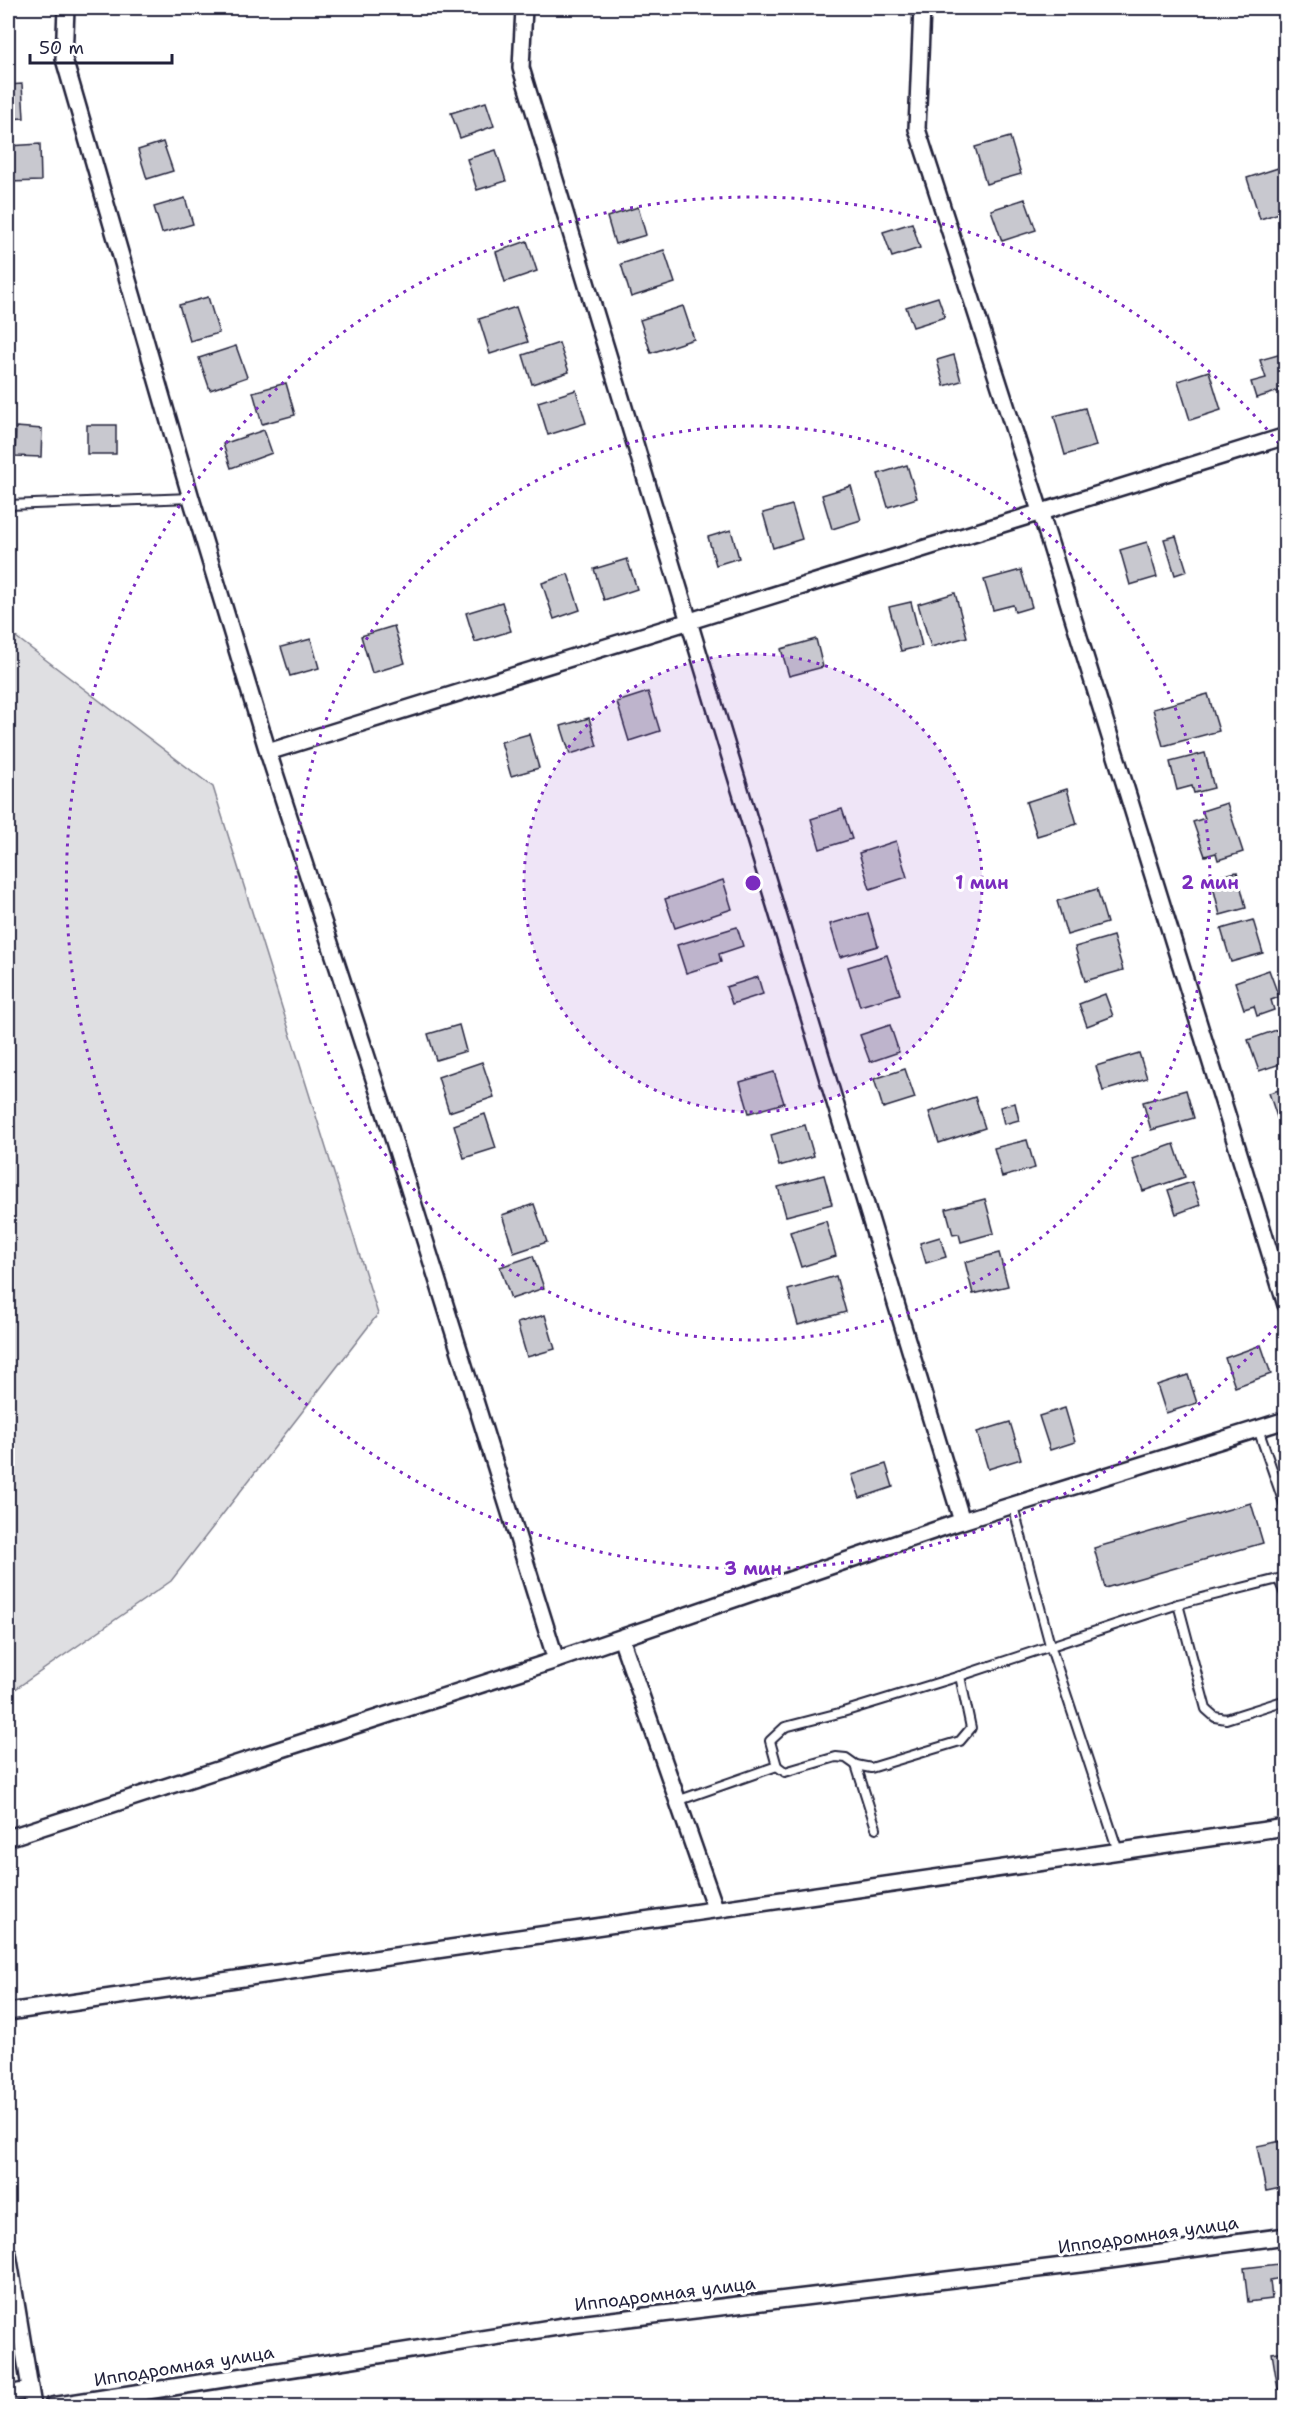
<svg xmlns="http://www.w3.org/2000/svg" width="1293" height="2414" font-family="'Shantell Sans',sans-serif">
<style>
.green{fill:#dfdfe2;stroke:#80808e;stroke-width:1.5}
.building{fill:#c8c8cf;stroke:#22223b;stroke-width:1.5}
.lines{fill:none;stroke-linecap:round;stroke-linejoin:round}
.lane-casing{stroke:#22223b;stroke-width:12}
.street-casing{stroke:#22223b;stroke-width:20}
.lane{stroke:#fff;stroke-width:8}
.street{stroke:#fff;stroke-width:15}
.ring{fill:none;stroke:#7b2cbf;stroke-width:3;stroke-dasharray:3 6}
.labels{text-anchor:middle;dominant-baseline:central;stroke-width:6;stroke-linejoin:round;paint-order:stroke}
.street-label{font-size:18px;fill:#22223b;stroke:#fff}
.centre{fill:#7b2cbf;stroke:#fff;stroke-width:3}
.ring-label{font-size:18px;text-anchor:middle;font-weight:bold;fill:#7b2cbf;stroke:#fff;stroke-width:6;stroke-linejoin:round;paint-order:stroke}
</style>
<rect width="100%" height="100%" fill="#fff"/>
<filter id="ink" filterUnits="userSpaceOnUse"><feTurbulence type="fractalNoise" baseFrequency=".0167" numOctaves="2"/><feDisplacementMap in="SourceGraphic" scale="12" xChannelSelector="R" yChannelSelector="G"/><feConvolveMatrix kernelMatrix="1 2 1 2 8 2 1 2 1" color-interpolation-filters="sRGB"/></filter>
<g filter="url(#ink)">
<path class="green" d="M8 631 213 787 378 1314 171 1581 8 1694Z"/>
<g class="building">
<path d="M22 84 24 118 8 119V85Z"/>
<path d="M486 102 494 126 460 138 451 113Z"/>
<path d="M1010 137 1021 174 986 184 975 147Z"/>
<path d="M163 142 173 171 147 179 138 150Z"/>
<path d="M40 144 41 181 8 182V146Z"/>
<path d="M496 150 506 181 477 190 467 159Z"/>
<path d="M1278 168 1286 191V211L1260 219 1247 178Z"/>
<path d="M185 198 193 224 162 233 154 207Z"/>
<path d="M1025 199 1036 230 1002 241 991 210Z"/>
<path d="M638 207 646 235 615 244 607 217Z"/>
<path d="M912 223 920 248 892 257 883 232Z"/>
<path d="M527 241 537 271 505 282 496 252Z"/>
<path d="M664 250 675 283 631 297 621 264Z"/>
<path d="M208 297 219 333 190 341 179 305Z"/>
<path d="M938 297 945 317 913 327 906 307Z"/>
<path d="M683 306 694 339 651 353 640 320Z"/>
<path d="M516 307 528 342 490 354 479 319Z"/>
<path d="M559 343 569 372 532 384 523 355Z"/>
<path d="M236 346 247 377 210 390 199 358Z"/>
<path d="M1285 353 1286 389 1256 398 1251 382 1266 378 1260 360Z"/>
<path d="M954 355 961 381 944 386 937 360Z"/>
<path d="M1209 371 1221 410 1190 420 1178 381Z"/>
<path d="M286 383 295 415 262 424 253 392Z"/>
<path d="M576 390 586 423 548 435 538 402Z"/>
<path d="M1085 408 1096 446 1065 455 1054 416Z"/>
<rect x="87" y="425" width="29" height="29"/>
<path d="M16 427 42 429 41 457 15 456Z"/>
<path d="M264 430 272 453 231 468 223 444Z"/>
<path d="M907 465 917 498 888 507 878 474Z"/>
<path d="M851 486 861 520 832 529 822 495Z"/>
<path d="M792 505 802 539 773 548 763 513Z"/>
<path d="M731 530 739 558 716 565 708 537Z"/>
<path d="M1176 536 1187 571 1175 575 1164 539Z"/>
<path d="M1147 542 1157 577 1130 585 1120 550Z"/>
<path d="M627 559 637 589 604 600 594 569Z"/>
<path d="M1021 570 1032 607 1015 612 1013 605 993 610 984 580Z"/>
<path d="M568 574 580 610 554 619 542 583Z"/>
<path d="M955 593 967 637 931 647 918 604Z"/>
<path d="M502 602 511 631 475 642 466 613Z"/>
<path d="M911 602 922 646 901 651 889 607Z"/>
<path d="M394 626 405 663 372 673 361 636Z"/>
<path d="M311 639 319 668 290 676 281 647Z"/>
<path d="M816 639 823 667 789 676 781 649Z"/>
<path d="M648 692 660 731 629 741 617 702Z"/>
<path d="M1208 694 1219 731 1163 746 1153 709Z"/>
<path d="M589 718 597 746 570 754 561 726Z"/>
<path d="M529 734 539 768 511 776 501 742Z"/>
<path d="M1205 753 1214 788 1194 793 1192 786 1177 790 1170 762Z"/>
<path d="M1067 789 1077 824 1037 836 1026 802Z"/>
<path d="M1227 803 1243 852 1218 860 1216 853 1205 856 1193 822 1205 818 1202 811Z"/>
<path d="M842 809 852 839 820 849 811 819Z"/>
<path d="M896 841 907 877 870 889 859 853Z"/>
<path d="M1237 872 1246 908 1220 915 1211 878Z"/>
<path d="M723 880 732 909 675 928 665 899Z"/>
<path d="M1097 889 1107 923 1067 935 1057 901Z"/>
<path d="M868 913 878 946 840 957 830 924Z"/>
<path d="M1253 920 1263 953 1231 962 1221 929Z"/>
<path d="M737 927 743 946 719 954 721 962 686 973 677 945Z"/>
<path d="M1113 936 1123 970 1085 981 1075 947Z"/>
<path d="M887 955 900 994 860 1006 848 967Z"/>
<path d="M1269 970 1279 997 1271 1000 1274 1010 1257 1016 1254 1006 1244 1009 1235 982Z"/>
<path d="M758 977 763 994 732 1004 726 987Z"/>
<path d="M1105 994 1113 1016 1087 1026 1079 1004Z"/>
<path d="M459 1025 466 1051 436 1060 428 1034Z"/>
<path d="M890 1025 899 1052 870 1062 860 1035Z"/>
<path d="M1282 1028 1286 1038V1062L1259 1071 1248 1040Z"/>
<path d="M1139 1053 1147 1078 1103 1091 1096 1066Z"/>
<path d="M482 1062 494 1097 449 1112 438 1077Z"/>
<path d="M905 1069 915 1098 883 1108 874 1079Z"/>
<path d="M774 1072 784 1103 749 1113 740 1082Z"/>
<path d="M1286 1088V1124L1280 1126 1269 1093Z"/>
<path d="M1186 1090 1194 1118 1151 1130 1143 1102Z"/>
<path d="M975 1097 985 1128 939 1143 929 1112Z"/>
<path d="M1015 1103 1019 1120 1004 1124 1000 1107Z"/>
<path d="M485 1114 496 1148 464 1158 454 1125Z"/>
<path d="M805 1125 814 1156 779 1166 771 1135Z"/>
<path d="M1027 1140 1035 1168 1002 1177 994 1148Z"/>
<path d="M1174 1144 1185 1177 1143 1191 1132 1159Z"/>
<path d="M824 1175 832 1204 786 1216 778 1187Z"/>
<path d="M1192 1182 1200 1205 1176 1214 1168 1190Z"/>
<path d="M985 1199 994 1233 961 1242 959 1234 953 1235 946 1209Z"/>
<path d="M534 1204 547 1242 514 1253 502 1215Z"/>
<path d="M826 1221 836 1256 801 1267 790 1232Z"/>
<path d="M940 1237 946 1257 926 1263 920 1243Z"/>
<path d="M999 1253 1008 1286 973 1294 965 1262Z"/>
<path d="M533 1256 544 1288 511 1299 500 1267Z"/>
<path d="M836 1276 846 1312 798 1325 788 1290Z"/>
<path d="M545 1315 555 1349 527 1357 517 1323Z"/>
<path d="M1261 1345 1271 1374 1235 1387 1225 1358Z"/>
<path d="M1188 1375 1197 1403 1166 1413 1157 1385Z"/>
<path d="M1065 1408 1075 1442 1050 1450 1039 1416Z"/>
<path d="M1010 1422 1021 1459 988 1469 977 1432Z"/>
<path d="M886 1464 893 1487 860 1498 852 1475Z"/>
<path d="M1251 1503 1263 1543 1105 1588 1094 1548Z"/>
<path d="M1286 2140V2187L1266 2191 1257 2146Z"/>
<path d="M1279 2264 1281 2278 1270 2280 1272 2299 1248 2302 1244 2268Z"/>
<path d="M1286 2351V2388L1278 2389 1272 2353Z"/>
</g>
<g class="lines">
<g class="lane-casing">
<g id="lane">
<path d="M8 505 191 498"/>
<path d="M1258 1429 1286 1509"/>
<path d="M1013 1506 1050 1645 1118 1851"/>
<path d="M1279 1580 1286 1597"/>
<path d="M1178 1604 1206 1709 1215 1717 1226 1719 1286 1700"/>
<path d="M856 1765 876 1828"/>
<path d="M777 1766 785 1772 836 1757 846 1758 856 1765 871 1768 960 1741 971 1728 960 1676"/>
<path d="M677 1801 777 1766 770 1741 785 1727 843 1712 960 1676 1178 1604 1286 1577"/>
</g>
</g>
<g class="street-casing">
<g id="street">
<path d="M66 8 64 59 191 498 268 752 388 1122 556 1660"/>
<path d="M524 8 521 68 962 1521"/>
<path d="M922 8 917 129 1040 511 1286 1305"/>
<path d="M268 752 1286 436"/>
<path d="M621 1638 715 1908"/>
<path d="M8 1838 556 1660 962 1521 1286 1420"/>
<path d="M8 2012 1286 1827"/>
<path d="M8 2254 33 2406"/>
<path d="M8 2394 30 2390"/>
<path d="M52 2406 570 2325 1088 2263 1286 2236"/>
</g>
</g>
<use href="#lane" class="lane"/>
<use href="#street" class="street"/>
</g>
</g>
<circle cx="753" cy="883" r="229" fill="#7b2cbf" fill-opacity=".12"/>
<g class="ring">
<circle cx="753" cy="883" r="229"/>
<circle cx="753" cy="883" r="457"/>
<path d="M1282 1319A686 686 0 1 1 1282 447"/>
</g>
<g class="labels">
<g class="street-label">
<text transform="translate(1148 2235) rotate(-8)">Ипподромная улица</text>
<text transform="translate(665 2294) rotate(-7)">Ипподромная улица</text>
<text transform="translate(184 2366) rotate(-9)">Ипподромная улица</text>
</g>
</g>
<circle cx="753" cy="883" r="9" class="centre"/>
<g class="ring-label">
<text x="982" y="889">1 мин</text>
<text x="1210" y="889">2 мин</text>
<text x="753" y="1575">3 мин</text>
</g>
<rect width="1293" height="2414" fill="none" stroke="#fff" stroke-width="30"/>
<rect x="15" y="15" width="1263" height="2384" fill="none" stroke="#22223b" stroke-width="2" filter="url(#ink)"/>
<path d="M30 54v9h142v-9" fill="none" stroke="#22223b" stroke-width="3"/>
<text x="39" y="54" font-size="18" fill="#22223b" stroke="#ffffff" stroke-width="4.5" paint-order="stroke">50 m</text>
</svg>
